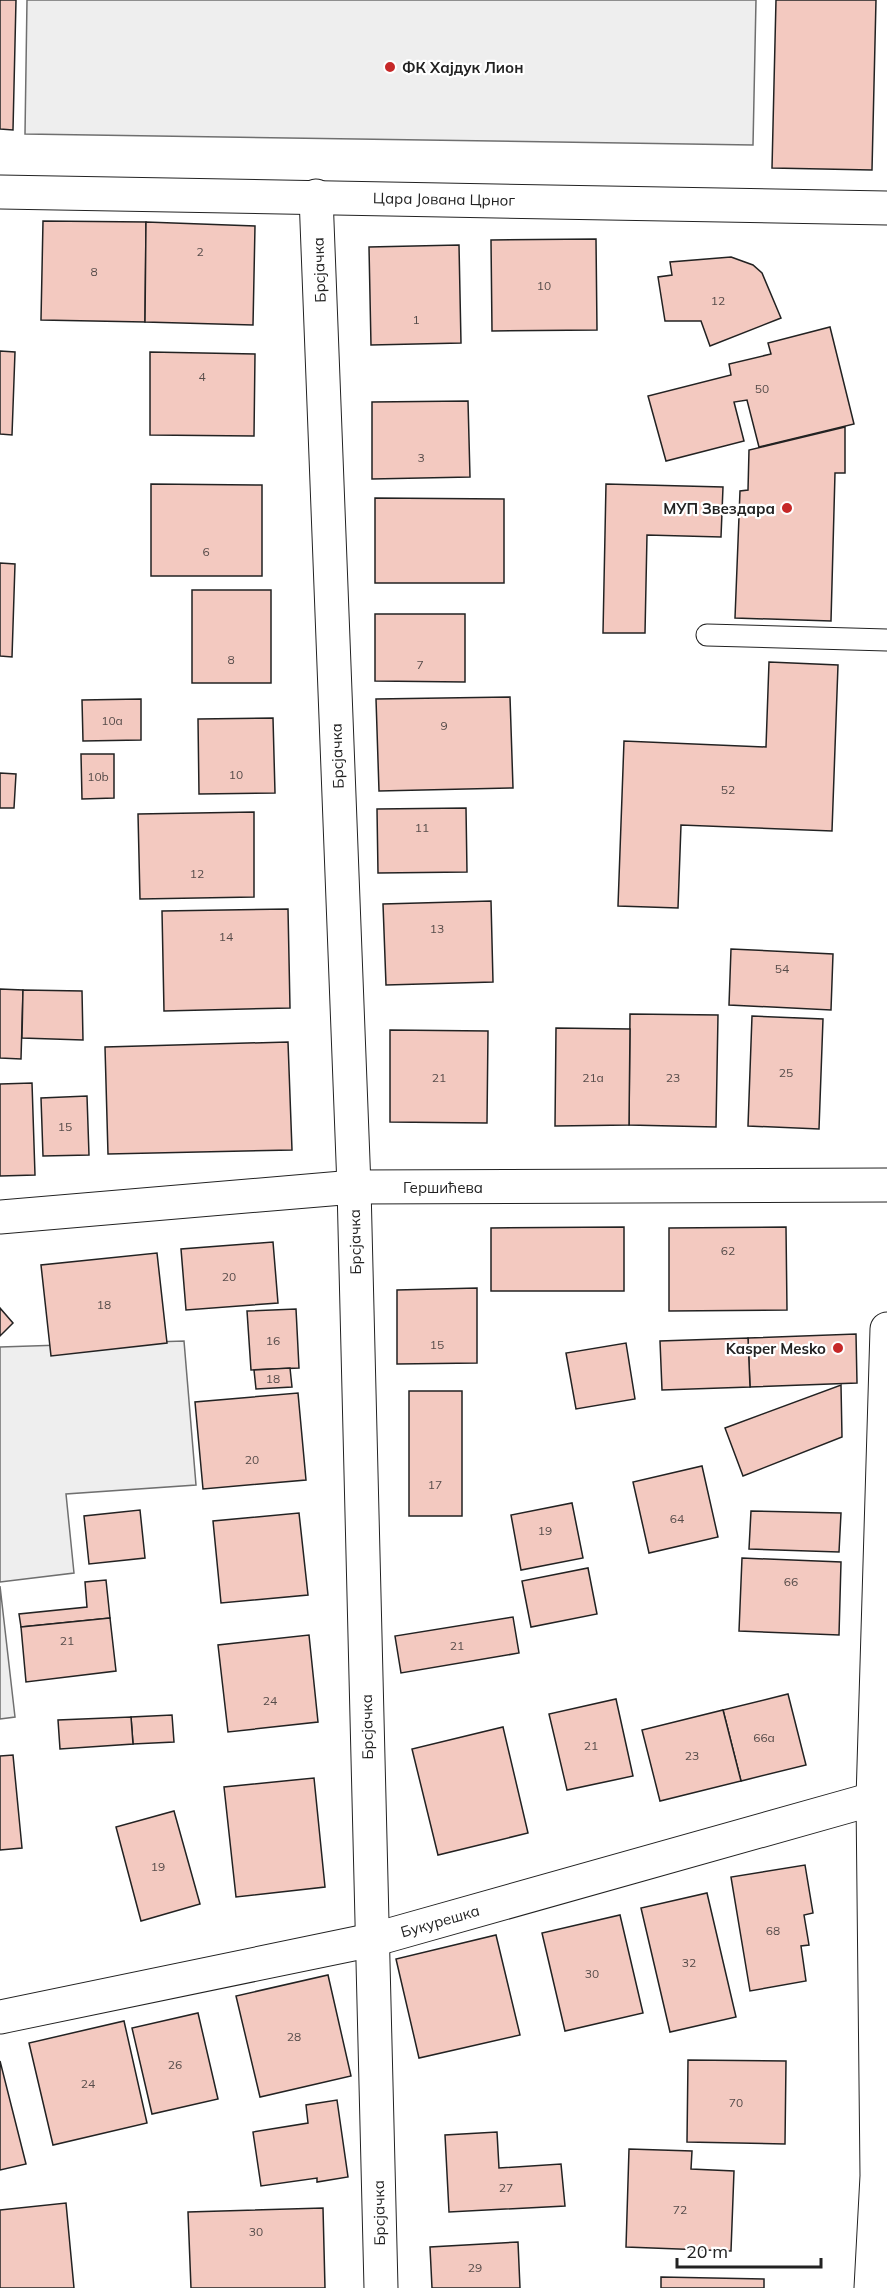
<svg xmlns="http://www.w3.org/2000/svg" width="887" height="2288" font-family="Mulish,sans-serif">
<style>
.green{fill:#eee;stroke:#6f6f6f;stroke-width:1.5}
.building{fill:#f3c9c0;stroke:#222;stroke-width:1.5}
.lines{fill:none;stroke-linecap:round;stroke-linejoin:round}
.lane-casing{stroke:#222;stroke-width:23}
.street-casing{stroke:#222;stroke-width:35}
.secondary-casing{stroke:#222;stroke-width:35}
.lane{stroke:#fff;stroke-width:21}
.street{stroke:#fff;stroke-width:33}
.secondary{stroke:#fff;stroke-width:33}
.poi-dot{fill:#c62828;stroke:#fff;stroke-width:2}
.labels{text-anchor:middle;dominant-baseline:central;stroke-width:4.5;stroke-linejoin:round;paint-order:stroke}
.number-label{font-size:12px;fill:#564c4a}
.poi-label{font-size:15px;font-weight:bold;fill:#222;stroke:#fff;text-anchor:end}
.street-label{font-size:15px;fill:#222;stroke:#fff}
</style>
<rect width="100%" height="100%" fill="#fff"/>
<g class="green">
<path d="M27 0H756L753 145 25 134Z"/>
<path d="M184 1341 196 1485 66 1494 74 1573 0 1582V1347Z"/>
<path d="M0 1586 15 1717 0 1719Z"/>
</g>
<g class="building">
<path d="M0 0H16L13 130 0 129Z"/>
<path d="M776 0H876L872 170 772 168Z"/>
<path d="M43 221 146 222 145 322 41 320Z"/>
<path d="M146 222 255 226 253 325 145 322Z"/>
<path d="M596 239 597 330 492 331 491 240Z"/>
<path d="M459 245 461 343 371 345 369 247Z"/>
<path d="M731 257 753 265 762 273 781 318 710 346 701 321H665L658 277 672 275 670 262Z"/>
<path d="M830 327 854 424 759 447 747 400 734 402 744 441 666 461 648 396 731 375 729 364 771 354 768 343Z"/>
<path d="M0 351 15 352 12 435 0 434Z"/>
<path d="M150 352 255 354 254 436 150 435Z"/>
<path d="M468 401 470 477 372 479V402Z"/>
<path d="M845 427V473H835L831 621 735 618 740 491 748 490 749 450Z"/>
<path d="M151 484 262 485V576H151Z"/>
<path d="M606 484 723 487 721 537 647 535 645 633H603Z"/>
<path d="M375 498 504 499V583H375Z"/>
<path d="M0 563 15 564 12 657 0 656Z"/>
<rect x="192" y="590" width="79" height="93"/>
<path d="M375 614H465V682L375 681Z"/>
<path d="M769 662 838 665 832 831 681 825 678 908 618 906 624 741 766 747Z"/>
<path d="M510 697 513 788 379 791 376 699Z"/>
<path d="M141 699V740L83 741 82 700Z"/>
<path d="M273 718 275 793 199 794 198 719Z"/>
<path d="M81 754H114V798L82 799Z"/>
<path d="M0 773 16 774 14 808H0Z"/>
<path d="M466 808 467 872 378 873 377 809Z"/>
<path d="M254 812V897L140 899 138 814Z"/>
<path d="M491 901 493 982 386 985 383 904Z"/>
<path d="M288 909 290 1008 164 1011 162 911Z"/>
<path d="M731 949 833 954 831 1010 729 1005Z"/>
<path d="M0 989 23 990 21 1059 0 1058Z"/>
<path d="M23 990 82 991 83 1040 22 1038Z"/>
<path d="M630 1014 718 1015 716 1127 629 1125Z"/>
<path d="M752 1016 823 1019 819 1129 748 1126Z"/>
<path d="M556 1028 630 1029 629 1125 555 1126Z"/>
<path d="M390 1030 488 1031 487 1123 390 1122Z"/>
<path d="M288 1042 292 1150 108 1154 105 1047Z"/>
<path d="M32 1083 35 1175 0 1176V1084Z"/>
<path d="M87 1096 89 1155 43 1156 41 1098Z"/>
<path d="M624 1227V1291H491V1228Z"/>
<path d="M786 1227 787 1310 669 1311V1228Z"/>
<path d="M273 1242 278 1303 186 1310 181 1249Z"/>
<path d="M157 1253 167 1343 51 1356 41 1265Z"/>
<path d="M477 1288V1363L397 1364V1290Z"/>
<path d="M0 1308 13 1323 0 1336Z"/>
<path d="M296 1309 299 1368 251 1370 247 1311Z"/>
<path d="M856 1334 857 1383 750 1387 748 1338Z"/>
<path d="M748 1338 750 1387 662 1390 660 1341Z"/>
<path d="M626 1343 635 1399 576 1409 566 1353Z"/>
<path d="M290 1368 292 1387 256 1389 254 1370Z"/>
<path d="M841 1385 842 1437 743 1476 725 1428Z"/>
<rect x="409" y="1391" width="53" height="125"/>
<path d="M298 1393 306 1480 203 1489 195 1402Z"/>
<path d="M702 1466 718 1537 649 1553 633 1482Z"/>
<path d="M572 1503 583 1558 521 1570 511 1515Z"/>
<path d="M140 1510 145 1558 89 1564 84 1516Z"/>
<path d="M751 1511 841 1513 839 1552 749 1549Z"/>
<path d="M299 1513 308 1595 221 1603 213 1521Z"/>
<path d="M742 1558 841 1562 839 1635 739 1631Z"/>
<path d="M588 1568 597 1614 531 1627 522 1581Z"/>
<path d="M106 1580 110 1618 21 1627 19 1614 87 1607 85 1582Z"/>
<path d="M513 1617 519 1653 401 1673 395 1636Z"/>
<path d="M110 1618 116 1671 26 1682 21 1627Z"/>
<path d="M309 1635 318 1722 228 1732 218 1645Z"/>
<path d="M788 1694 806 1765 741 1781 723 1710Z"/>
<path d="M616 1699 633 1776 567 1790 549 1714Z"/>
<path d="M723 1710 741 1781 660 1801 642 1730Z"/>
<path d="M172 1715 174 1742 133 1744 131 1717Z"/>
<path d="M131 1717 133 1744 60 1749 58 1720Z"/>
<path d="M503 1727 528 1833 438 1855 412 1749Z"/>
<path d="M13 1755 22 1848 0 1850V1756Z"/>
<path d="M314 1778 325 1887 236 1897 224 1787Z"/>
<path d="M174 1811 200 1904 141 1921 116 1827Z"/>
<path d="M805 1865 813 1913 804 1915 809 1945 801 1946 806 1981 750 1991 731 1877Z"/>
<path d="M707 1893 736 2017 670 2032 641 1908Z"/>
<path d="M620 1915 643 2013 565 2031 542 1933Z"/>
<path d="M496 1935 520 2035 419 2058 396 1959Z"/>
<path d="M328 1975 351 2076 260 2097 236 1996Z"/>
<path d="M198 2013 218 2099 152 2114 132 2028Z"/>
<path d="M124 2021 147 2123 53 2145 29 2043Z"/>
<path d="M688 2060 786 2061 785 2144 687 2142Z"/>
<path d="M0 2061 26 2164 0 2170Z"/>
<path d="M337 2100 348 2177 317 2182V2178L261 2186 253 2132 308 2123 306 2105Z"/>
<path d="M497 2132 499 2168 561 2164 565 2206 449 2212 445 2135Z"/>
<path d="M629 2149 692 2151 691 2169 734 2171 731 2251 626 2247Z"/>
<path d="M66 2203 74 2288H0V2210Z"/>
<path d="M323 2208 325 2288H191L188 2212Z"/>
<path d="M518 2242 520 2288H432L430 2247Z"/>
<path d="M661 2277 764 2279V2288H661Z"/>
</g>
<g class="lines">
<g class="lane-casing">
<path id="lane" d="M707 635 887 640"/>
</g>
<g class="street-casing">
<g id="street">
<path d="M0 192 887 208"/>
<path d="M316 196 354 1187 381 2288"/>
<path d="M0 1217 354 1187 887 1185"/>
<path d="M0 2017 372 1940 873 1799"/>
</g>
</g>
<g class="secondary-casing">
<path id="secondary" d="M871 2288 877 2176 873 1799 887 1329"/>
</g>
<use href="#lane" class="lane"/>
<use href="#street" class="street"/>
<use href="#secondary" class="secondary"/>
</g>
<g class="poi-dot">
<circle cx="390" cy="67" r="6"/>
<circle cx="787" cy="508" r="6"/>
<circle cx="838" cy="1348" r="6"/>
</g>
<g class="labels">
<g class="number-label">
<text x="200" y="251">2</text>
<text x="94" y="271">8</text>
<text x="544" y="285">10</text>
<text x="718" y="300">12</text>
<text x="416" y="319">1</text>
<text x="202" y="376">4</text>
<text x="762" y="388">50</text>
<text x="421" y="457">3</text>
<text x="206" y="551">6</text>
<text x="231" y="659">8</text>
<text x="420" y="664">7</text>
<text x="112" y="720">10a</text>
<text x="444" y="725">9</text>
<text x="236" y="774">10</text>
<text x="98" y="776">10b</text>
<text x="728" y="789">52</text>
<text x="422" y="827">11</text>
<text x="197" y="873">12</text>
<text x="437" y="928">13</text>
<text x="226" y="936">14</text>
<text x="782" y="968">54</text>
<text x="786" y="1072">25</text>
<text x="439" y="1077">21</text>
<text x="593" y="1077">21a</text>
<text x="673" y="1077">23</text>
<text x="65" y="1126">15</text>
<text x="728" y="1250">62</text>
<text x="229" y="1276">20</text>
<text x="104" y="1304">18</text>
<text x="273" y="1340">16</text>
<text x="437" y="1344">15</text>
<text x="273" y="1378">18</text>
<text x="252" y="1459">20</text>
<text x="435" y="1484">17</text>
<text x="677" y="1518">64</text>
<text x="545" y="1530">19</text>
<text x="791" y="1581">66</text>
<text x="67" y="1640">21</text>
<text x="457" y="1645">21</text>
<text x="270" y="1700">24</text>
<text x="764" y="1737">66a</text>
<text x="591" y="1745">21</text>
<text x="692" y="1755">23</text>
<text x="158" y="1866">19</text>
<text x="773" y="1930">68</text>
<text x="689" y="1962">32</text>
<text x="592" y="1973">30</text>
<text x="294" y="2036">28</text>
<text x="175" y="2064">26</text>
<text x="88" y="2083">24</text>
<text x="736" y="2102">70</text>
<text x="506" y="2187">27</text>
<text x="680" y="2209">72</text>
<text x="256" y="2231">30</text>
<text x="475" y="2267">29</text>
</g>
<g class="poi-label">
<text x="402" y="67" text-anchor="start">ФК Хајдук Лион</text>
<text x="775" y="508">МУП Звездара</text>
<text x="826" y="1348">Kasper Mesko</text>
</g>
<g class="street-label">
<text transform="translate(444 199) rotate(1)">Цара Јована Црног</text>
<text transform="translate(319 270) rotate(-92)">Брсјачка</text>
<text transform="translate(337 756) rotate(-92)">Брсјачка</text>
<text x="443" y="1187">Гершићева</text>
<text transform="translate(355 1242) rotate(-91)">Брсјачка</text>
<text transform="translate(367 1727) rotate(-91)">Брсјачка</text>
<text transform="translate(440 1921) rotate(-16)">Букурешка</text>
<text transform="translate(379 2213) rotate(-91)">Брсјачка</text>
</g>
</g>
<path d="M677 2258v9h144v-9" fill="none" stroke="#222222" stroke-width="3"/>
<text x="686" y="2258" font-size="18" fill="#222222" stroke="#ffffff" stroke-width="4.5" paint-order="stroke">20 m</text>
</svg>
